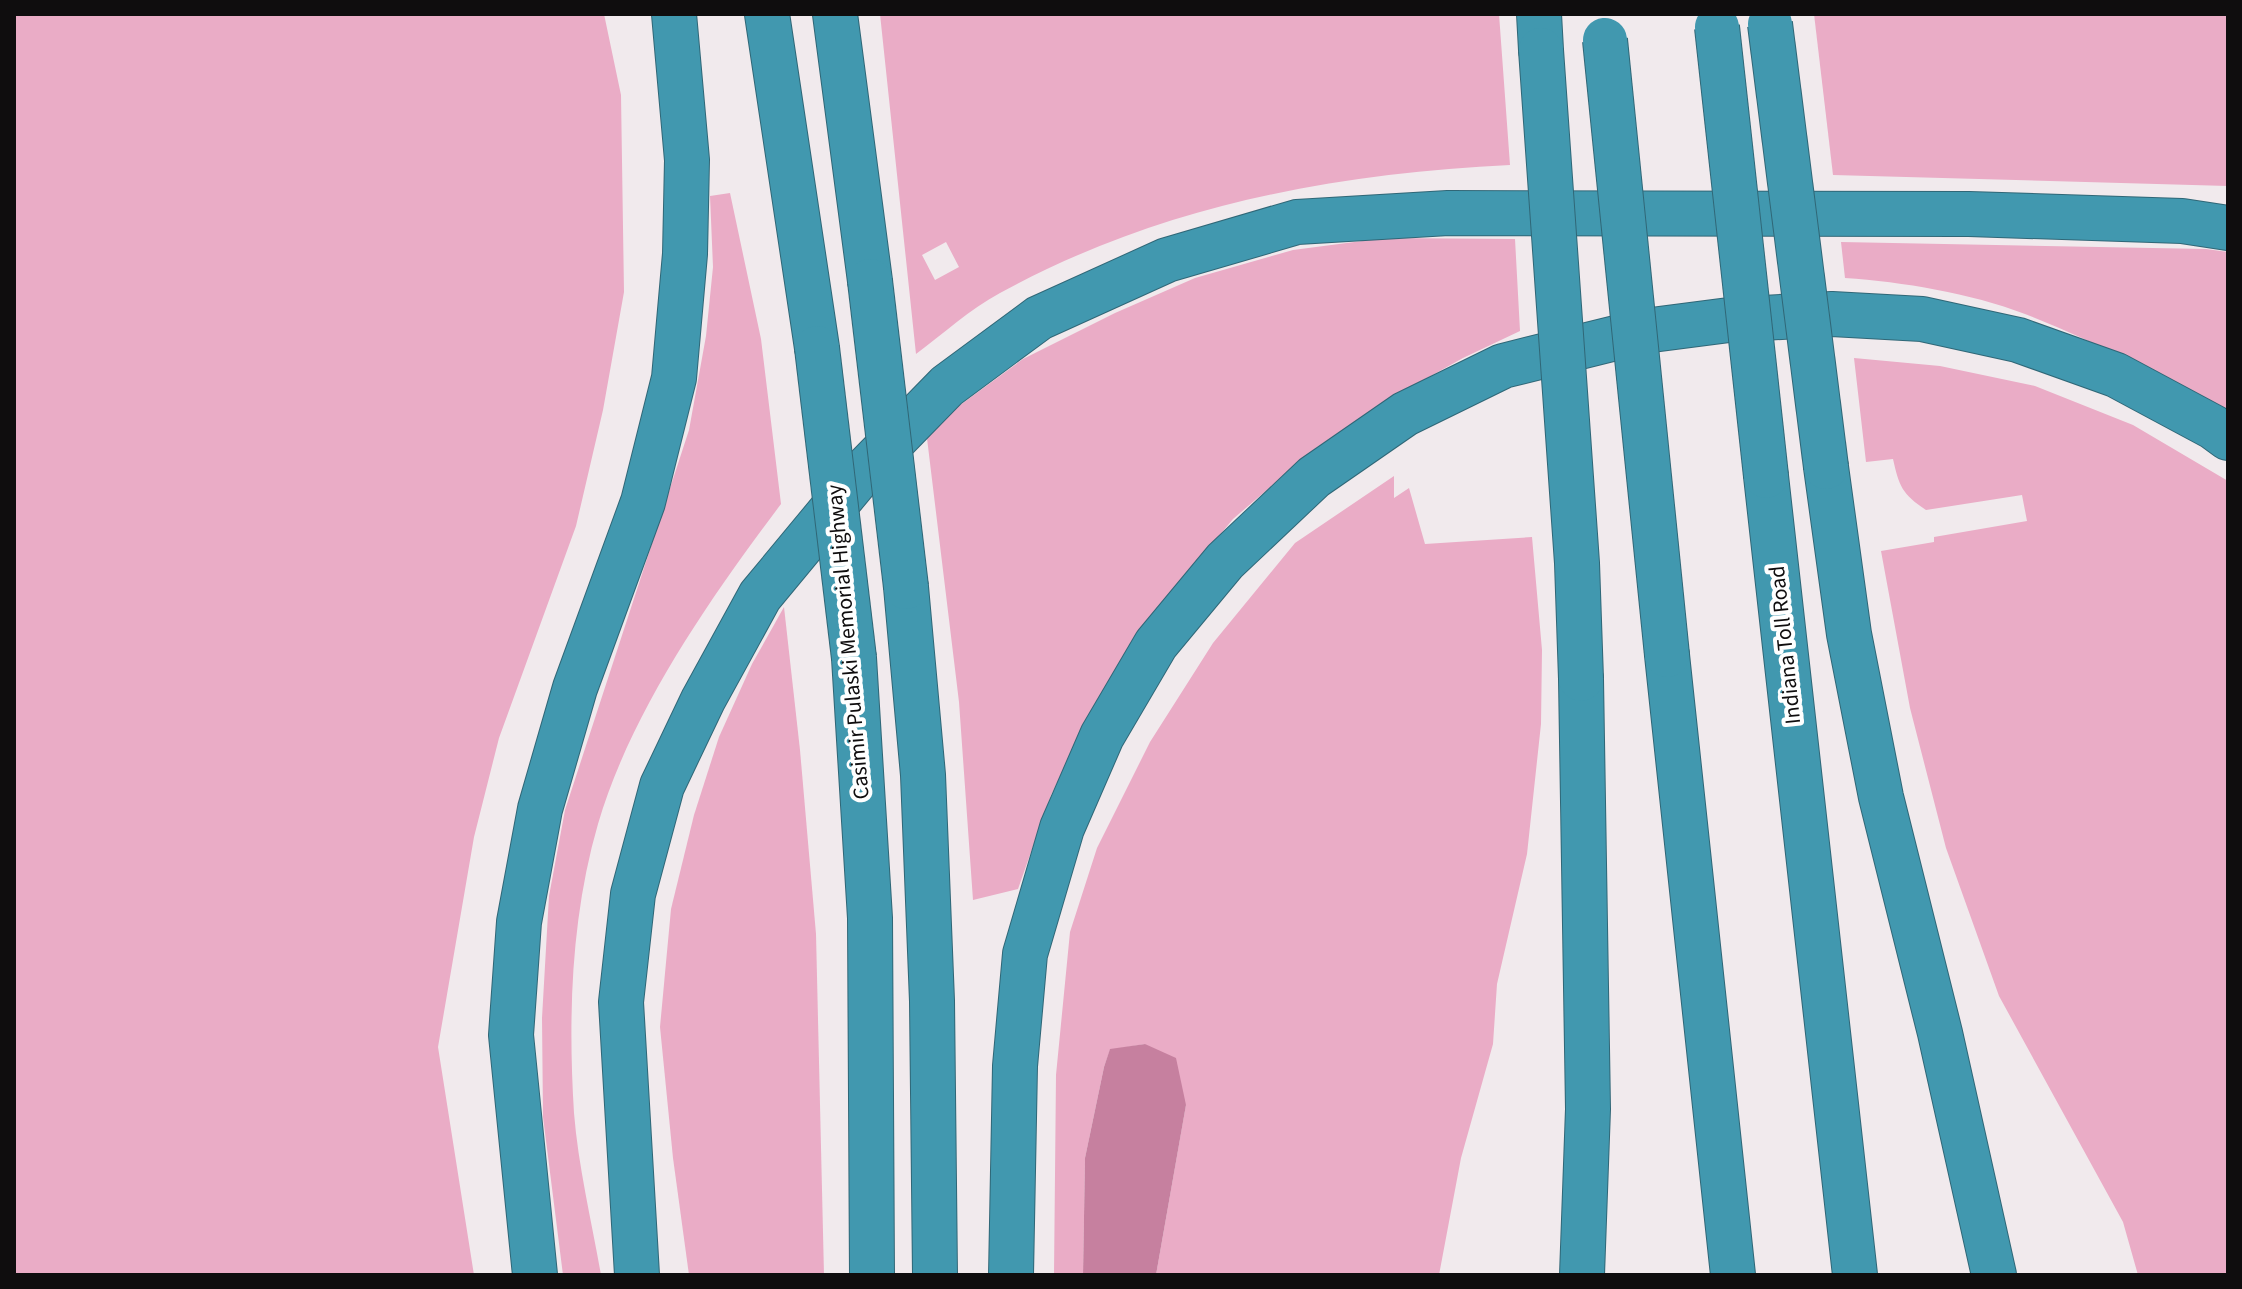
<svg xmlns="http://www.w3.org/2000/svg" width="2242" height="1289" font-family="'Source Sans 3',sans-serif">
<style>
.green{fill:#eaacc6;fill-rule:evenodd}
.water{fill:#c6809f}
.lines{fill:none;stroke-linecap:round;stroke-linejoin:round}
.highway-casing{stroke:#306777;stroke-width:46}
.highway{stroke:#4198af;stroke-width:44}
.highway-bridge-casing{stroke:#306777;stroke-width:46;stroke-linecap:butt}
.highway-bridge{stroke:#4198af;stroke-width:44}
.labels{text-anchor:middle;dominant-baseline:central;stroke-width:8;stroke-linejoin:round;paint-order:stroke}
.street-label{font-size:22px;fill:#0f0d0e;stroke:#fff}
</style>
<rect width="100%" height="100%" fill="#f1eaed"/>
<g class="green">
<path d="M14 14H604L621 95 624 292 603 410 576 526 499 738 474 837 438 1047 474 1275H14Z"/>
<path d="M880 14H1499L1510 165C1331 174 1159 206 1000 293 970 309 943 334 916 354ZM946 242 959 267 935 280 922 255Z"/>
<path d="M1814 14H2228V186L1833 175Z"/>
<path d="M730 193 761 339 781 504C711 597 631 711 598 824 571 917 568 1017 574 1113 578 1165 592 1223 601 1275H563L543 1117 542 1018 549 896 565 810 689 430 706 336 713 267 710 196Z"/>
<path d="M1385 238 1515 239 1520 331 1463 358 1411 387 1317 447 1233 519 1155 613 1097 701 1051 795 1018 889 973 900 959 702 926 430 1023 359 1115 313 1195 278 1293 250Z"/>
<path d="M1841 242 2206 249 2228 252V415C2162 378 2096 341 2025 314 1970 293 1903 282 1845 278Z"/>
<path d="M1854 358 1940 366 2035 386 2133 425 2228 481V1275H2138L2123 1222 1999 996 1946 848 1910 708 1881 551 1934 542V537L2027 521 2022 495 1926 510C1902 494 1899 486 1893 459L1866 462Z"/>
<path d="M1394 476V498L1409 488 1425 544 1532 537 1542 650 1541 724 1527 854 1497 984 1493 1044 1461 1158 1439 1275H1156L1186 1105 1145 1044 1110 1050 1104 1067 1085 1158 1083 1275H1054L1056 1075 1070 932 1097 848 1150 742 1213 643 1295 543Z"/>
<path d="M784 607 800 750 816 934 824 1275H689L673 1158 660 1027 671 909 694 815 719 737 752 664Z"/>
</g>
<path class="water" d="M1145 1044 1176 1058 1186 1105 1156 1275H1083L1085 1158 1104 1067 1110 1049Z"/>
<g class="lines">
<g class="highway-casing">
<g id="highway">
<path d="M767 14 817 348"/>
<path d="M835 14 870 281"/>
<path d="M1539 14 1541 50"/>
<path d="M1826 467 1849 634 1881 797 1940 1033 1994 1275"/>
<path d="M1766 476 1855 1275"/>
<path d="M906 587 923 775 932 1001 935 1275"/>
<path d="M1667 655 1733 1275"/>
<path d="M854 658 870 918 872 1275"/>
<path d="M1581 679 1588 1109 1582 1275"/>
<path d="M535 1275 511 1035 519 922 540 809 575 688 643 502 674 378 685 254 687 160 674 14"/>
<path d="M637 1275 621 1002 633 894 662 786 703 700 760 596 862 473 947 386 1039 318 1167 260 1297 222 1448 213 1969 214 2182 221 2228 228"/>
<path d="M1011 1275 1015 1066 1025 954 1062 828 1102 736 1156 644 1225 561 1314 477 1405 414 1503 366 1644 331 1729 320 1832 314 1922 319 2018 340 2116 375 2213 427 2228 438"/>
</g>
</g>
<use href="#highway" class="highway"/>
<g class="highway-bridge-casing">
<g id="highway-bridge">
<path d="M1770 24 1826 467"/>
<path d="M1717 27 1766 476"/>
<path d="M1605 40 1667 655"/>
<path d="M1541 50 1577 563 1581 679"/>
<path d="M870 281 906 587"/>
<path d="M817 348 854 658"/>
</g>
</g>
<use href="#highway-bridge" class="highway-bridge"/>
</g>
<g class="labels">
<g class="street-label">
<text transform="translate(848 642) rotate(-95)">Casimir Pulaski Memorial Highway</text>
<text transform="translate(1785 645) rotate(-96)">Indiana Toll Road</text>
</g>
</g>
<rect width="2242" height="1289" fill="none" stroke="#0f0d0e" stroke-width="32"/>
</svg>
